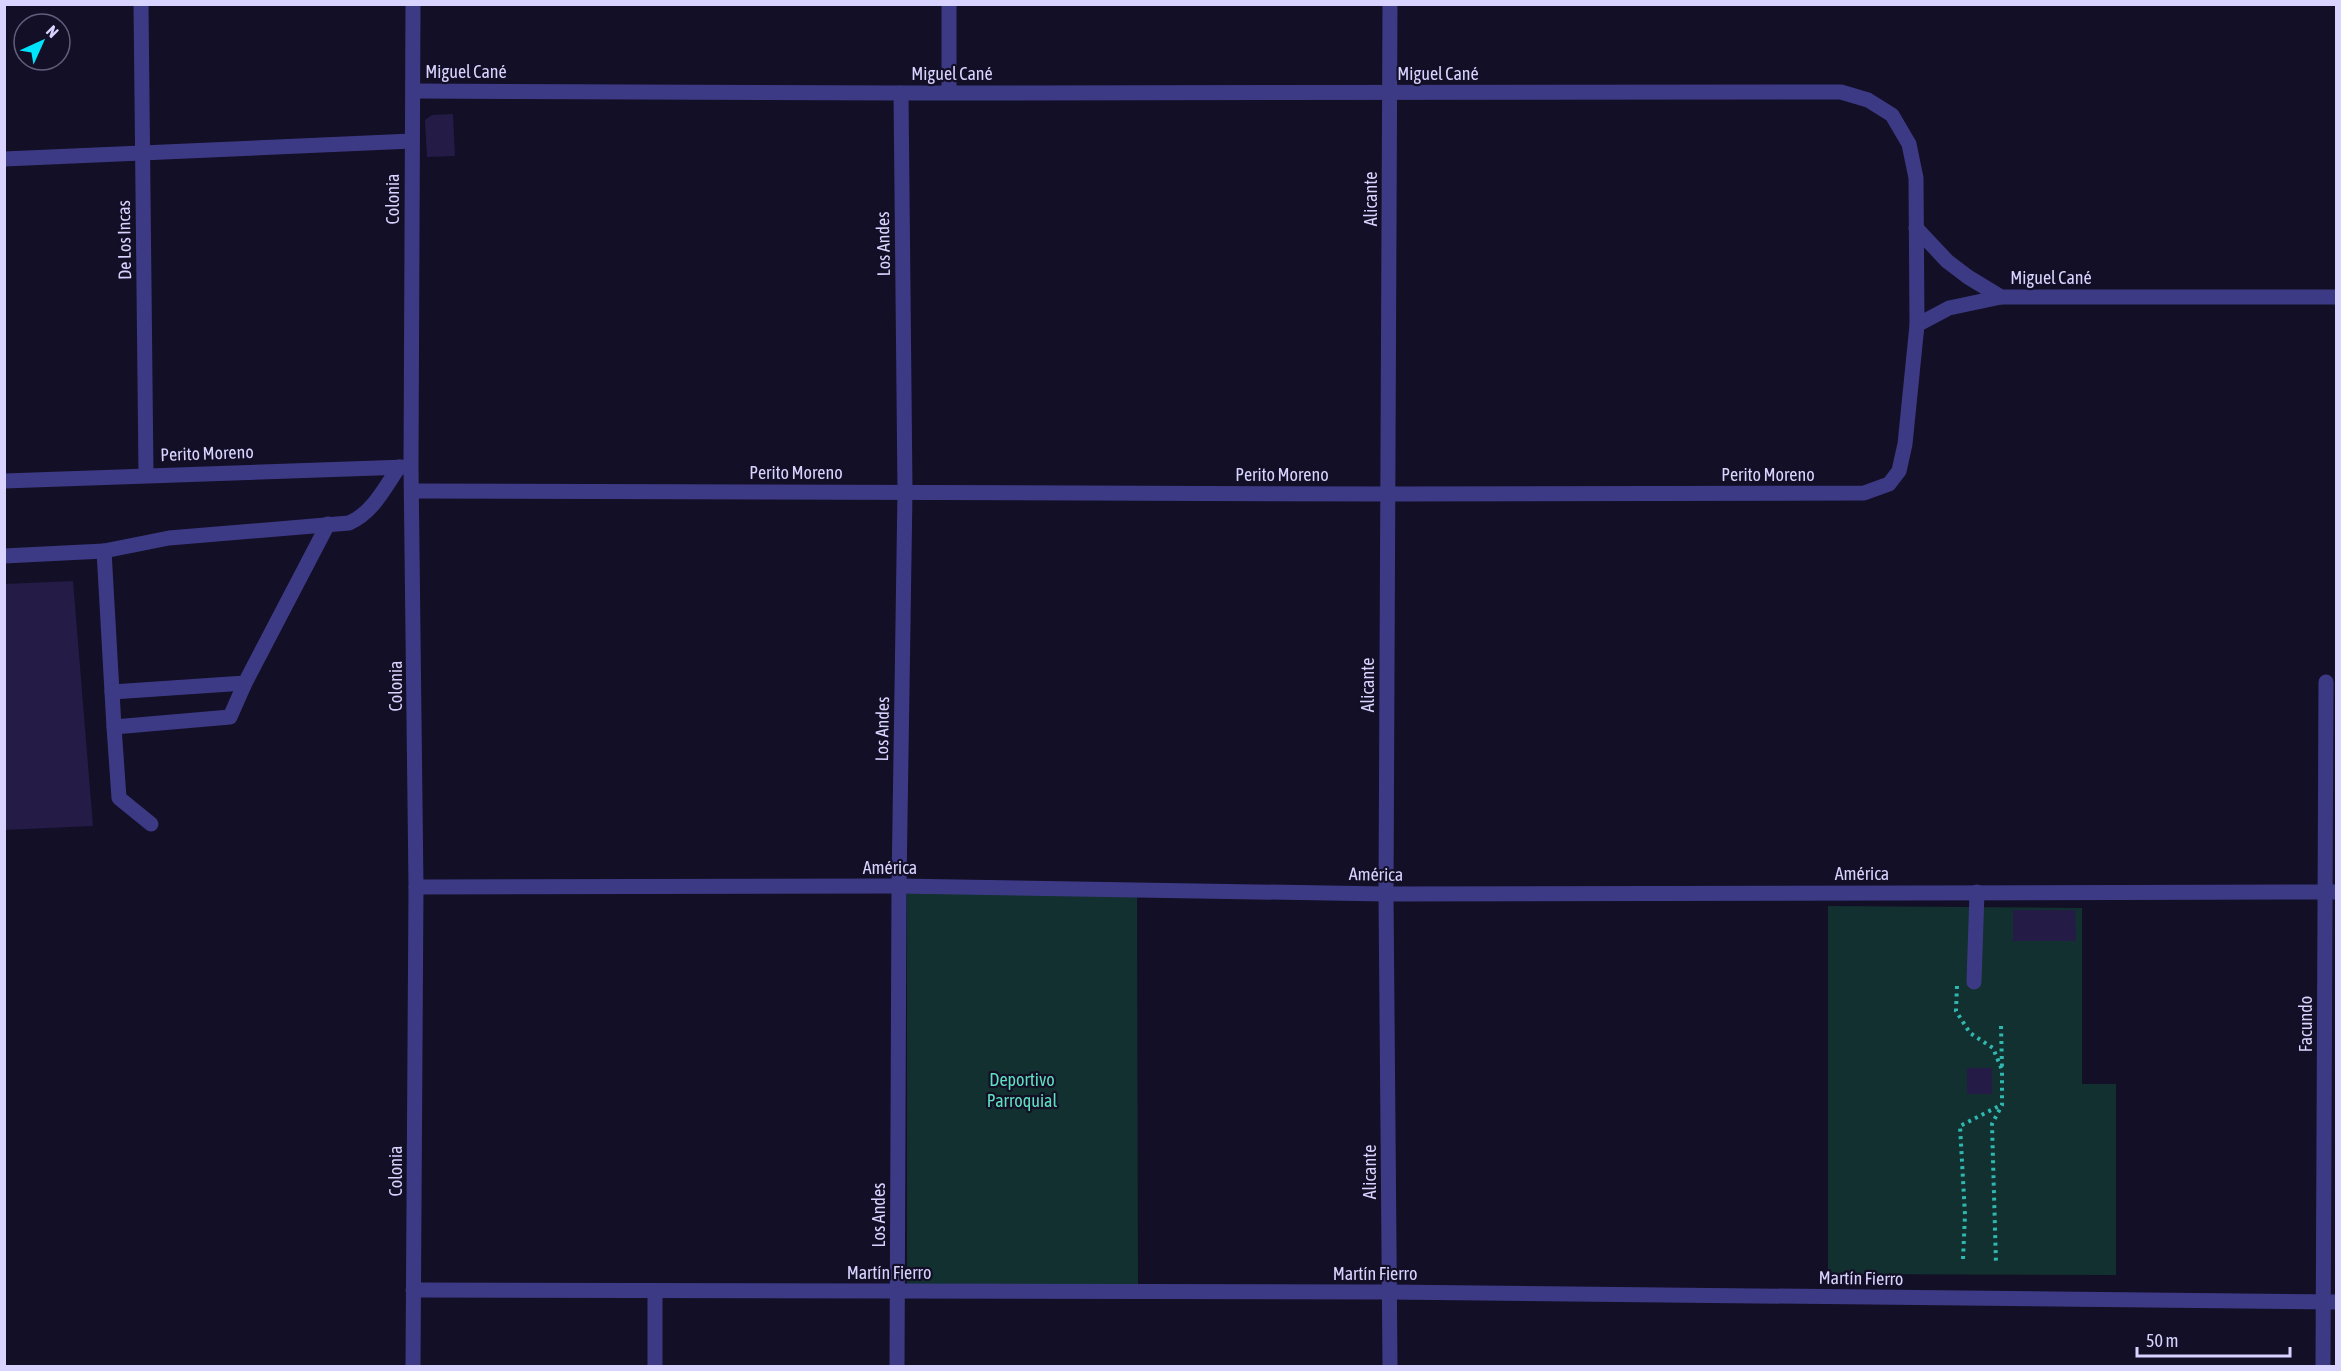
<svg xmlns="http://www.w3.org/2000/svg" width="2341" height="1371" font-family="'Asap Condensed',sans-serif">
<style>
.green{fill:#12302f}
.building{fill:#241b47}
.lines{fill:none;stroke-linecap:round;stroke-linejoin:round}
.path{stroke:#2fb8b0;stroke-width:4;stroke-dasharray:3 4.5;stroke-linecap:butt}
.minor{stroke:#3d3a85;stroke-width:15}
.labels{text-anchor:middle;dominant-baseline:central;stroke-width:4.5;stroke-linejoin:round;paint-order:stroke}
.street-label{font-size:18px;fill:#d9d4ff;stroke:#130f26}
.park-label{font-size:18px;fill:#5fe0c0;stroke:#130f26}
</style>
<rect width="100%" height="100%" fill="#130f26"/>
<g class="green">
<path d="M907 890 1137 893 1138 1287 907 1286Z"/>
<path d="M1828 906 2082 908V1084H2116V1275L1828 1274Z"/>
</g>
<g class="building">
<path d="M453 114 455 156 427 157 425 120 432 115Z"/>
<path d="M73 581 93 826 4 830V584Z"/>
<path d="M2013 910H2075L2076 941H2013Z"/>
<rect x="1967" y="1068" width="25" height="26"/>
</g>
<g class="lines">
<g class="path">
<path d="M1957 986 1956 1011 1970 1033 1993 1048 2002 1070V1105L1992 1124 1996 1264"/>
<path d="M2001 1026 2002 1067"/>
<path d="M1963 1259 1965 1215 1960 1126 2001 1105"/>
</g>
<g class="minor">
<path d="M141 4 146 475"/>
<path d="M949 92V4"/>
<path d="M4 159 412 141"/>
<path d="M1916 228 1947 261 1968 277 2001 297H2336"/>
<path d="M1917 325 1949 308 2001 297"/>
<path d="M4 481 406 467"/>
<path d="M413 491 1387 494 1864 493 1889 484 1899 471 1905 444 1917 325 1916 178 1909 144 1892 115 1868 100 1841 92 901 93 414 91"/>
<path d="M104 551 112 692 245 683 328 524"/>
<path d="M4 556 104 551 169 538 349 523C373 513 385 487 399 467"/>
<path d="M112 692 114 727 230 717 245 683"/>
<path d="M114 727 119 798 151 824"/>
<path d="M416 887 899 886 1386 894 2336 892"/>
<path d="M1974 982 1977 892"/>
<path d="M413 1290 1389 1292 2336 1302"/>
<path d="M413 1366 416 887 411 466 413 4"/>
<path d="M655 1366V1291"/>
<path d="M897 1366 899 886 905 491 901 93"/>
<path d="M1390 1366 1386 894 1390 4"/>
<path d="M2323 1366 2326 682"/>
</g>
</g>
<g class="labels">
<g class="street-label">
<text x="466" y="71">Miguel Cané</text>
<text x="952" y="73">Miguel Cané</text>
<text x="1438" y="73">Miguel Cané</text>
<text transform="translate(392 199) rotate(-90)">Colonia</text>
<text transform="translate(1370 199) rotate(-90)">Alicante</text>
<text transform="translate(124 240) rotate(-91)">De Los Incas</text>
<text transform="translate(883 244) rotate(-91)">Los Andes</text>
<text x="2051" y="277">Miguel Cané</text>
<text transform="translate(207 453) rotate(-2)">Perito Moreno</text>
<text x="796" y="472">Perito Moreno</text>
<text x="1282" y="474">Perito Moreno</text>
<text x="1768" y="474">Perito Moreno</text>
<text transform="translate(1367 685) rotate(-90)">Alicante</text>
<text transform="translate(395 686) rotate(-90)">Colonia</text>
<text transform="translate(882 729) rotate(-89)">Los Andes</text>
<text x="890" y="867">América</text>
<text x="1862" y="873">América</text>
<text transform="translate(1376 874) rotate(1)">América</text>
<text transform="translate(2305 1024) rotate(-90)">Facundo</text>
<text transform="translate(395 1171) rotate(-90)">Colonia</text>
<text transform="translate(1369 1172) rotate(-90)">Alicante</text>
<text transform="translate(878 1215) rotate(-90)">Los Andes</text>
<text x="889" y="1272">Martín Fierro</text>
<text x="1375" y="1273">Martín Fierro</text>
<text transform="translate(1861 1278) rotate(1)">Martín Fierro</text>
</g>
<g class="park-label">
<text x="1022" y="1079">Deportivo<tspan x="1022" dy="21">Parroquial</tspan></text>
</g>
</g>
<rect width="2341" height="1371" fill="none" stroke="#d9d4ff" stroke-width="12"/>
<g transform="translate(42 42) rotate(45)"><circle r="28" fill="#130f26" stroke="#625e7d" stroke-width="1.5"/>
<path d="M0-4.5L10 22L0 15L-10 22Z" fill="#00e5ff"/>
<text y="-9" font-size="16" font-weight="bold" text-anchor="middle" fill="#d9d4ff">N</text>
</g>
<path d="M2137 1347v9h153v-9" fill="none" stroke="#d9d4ff" stroke-width="3"/>
<text x="2146" y="1347" font-size="18" fill="#d9d4ff" stroke="#130f26" stroke-width="4.5" paint-order="stroke">50 m</text>
</svg>
